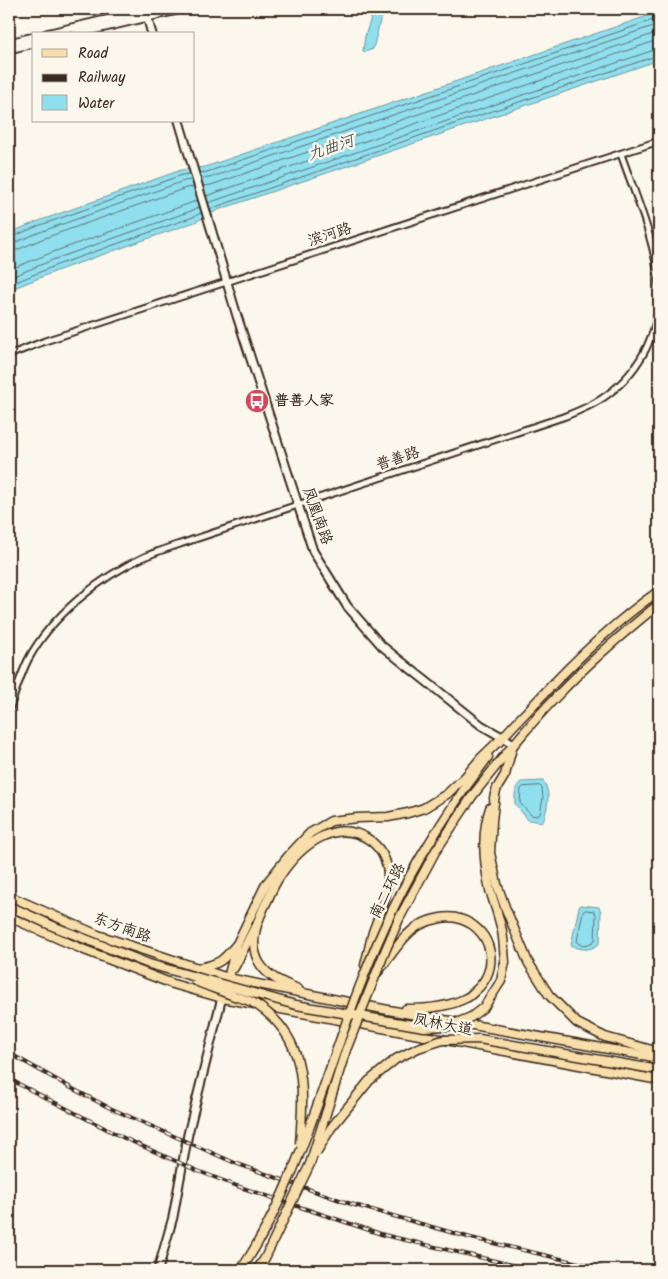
<svg xmlns="http://www.w3.org/2000/svg" width="668" height="1279" font-family="Kalam,'LXGW WenKai TC',sans-serif">
<style>
.water{fill:#90dfef;stroke:#6e979b}
.lines{fill:none;stroke-linecap:round;stroke-linejoin:round}
.shore{stroke:#5d7272;stroke-width:1}
.street-casing{stroke:#3b2a1e;stroke-width:9}
.secondary-casing{stroke:#3b2a1e;stroke-width:11}
.primary-casing{stroke:#3b2a1e;stroke-width:11}
.street{stroke:#fbf7ec;stroke-width:5}
.secondary{stroke:#fbf7ec;stroke-width:7}
.primary{stroke:#f8deab;stroke-width:8}
.rail-casing{stroke:#3b2a1e;stroke-width:4}
.rail{stroke:#fbf7ec;stroke-width:2;stroke-dasharray:5.5;stroke-linecap:butt}
.primary-bridge-casing{stroke:#3b2a1e;stroke-width:11;stroke-linecap:butt}
.primary-bridge{stroke:#f8deab;stroke-width:8}
.labels{text-anchor:middle;dominant-baseline:central;stroke-width:5;stroke-linejoin:round;paint-order:stroke}
.street-label{font-size:15px;fill:#3b2a1e;stroke:#fbf7ec}
.poi-label{font-size:15px;font-weight:bold;fill:#3b2a1e;stroke:#fbf7ec;text-anchor:start}
.water-label{font-size:16px;font-style:italic;fill:#505752;stroke:#fbf7ec}
</style>
<rect width="100%" height="100%" fill="#fbf7ec"/>
<filter id="ink" filterUnits="userSpaceOnUse"><feTurbulence type="fractalNoise" baseFrequency=".02" numOctaves="2"/><feDisplacementMap in="SourceGraphic" scale="10" xChannelSelector="R" yChannelSelector="G"/><feConvolveMatrix kernelMatrix="1 2 1 2 8 2 1 2 1" color-interpolation-filters="sRGB"/></filter>
<g filter="url(#ink)">
<g class="water">
<path d="M374 9H383L373 49 365 52 363 51 365 36Z"/>
<path d="M659 12V60L218 210 195 222 59 270 9 290V233L36 222 181 170 205 167Z"/>
<path d="M543 781C552 793 547 808 543 822L528 820 515 804C515 796 514 787 521 782Z"/>
<path d="M581 905 599 907 601 912 600 941 598 945C588 951 581 950 571 945L579 907Z"/>
</g>
<g class="lines">
<g class="shore">
<path d="M199 173 207 172 659 18"/>
<path d="M201 179 209 178 659 24"/>
<path d="M203 186 211 185 659 32"/>
<path d="M206 196 652 42 659 41"/>
<path d="M208 203 654 50 659 49"/>
<path d="M210 209 442 128 659 55"/>
<path d="M9 237H12L38 226 182 175 190 174"/>
<path d="M9 243H14L40 232 184 181 192 180"/>
<path d="M9 251 17 250 42 239 186 188 194 187"/>
<path d="M9 270 53 252 188 204 198 200"/>
<path d="M9 278 55 259 191 211 200 207"/>
<path d="M9 285 57 265 193 217 201 213"/>
<path d="M540 786 542 788 543 798 540 814 537 816 531 815 520 803 521 789 523 787Z"/>
<path d="M586 910 594 911 596 914 595 940C590 945 581 947 577 941L583 912Z"/>
</g>
<g class="street-casing">
<g id="street">
<path d="M9 355 45 341 659 141"/>
<path d="M9 710C15 694 20 676 28 660 51 616 100 577 144 557 160 550 178 545 195 539L563 417C579 411 594 405 607 395 641 370 662 328 659 286 656 242 635 195 621 154"/>
</g>
</g>
<g class="secondary-casing">
<g id="secondary">
<path d="M146 13 152 34"/>
<path d="M46 34 152 9"/>
<path d="M75 34 182 9"/>
<path d="M9 43 34 37"/>
<path d="M9 49 34 43"/>
<path d="M179 121 237 316 313 551 347 606 382 646 481 725 514 744"/>
<path d="M158 1270 173 1217 188 1134 223 993"/>
</g>
</g>
<g class="primary-casing">
<g id="primary">
<path d="M499 742C510 728 524 715 536 702 573 662 614 622 659 591"/>
<path d="M463 791 488 757"/>
<path d="M495 794 492 821 490 853 497 884 505 907 528 962 549 995 577 1023 605 1037 659 1052"/>
<path d="M473 795C500 761 527 727 557 696 589 662 623 633 659 604"/>
<path d="M494 798 497 788 505 775 512 748"/>
<path d="M490 808C481 834 484 864 490 890 494 903 499 917 502 931 504 942 504 952 505 962"/>
<path d="M9 896 98 935 228 978 388 1010 659 1058"/>
<path d="M9 917 82 949 173 984 222 998 659 1080"/>
<path d="M198 968C219 964 222 962 236 945"/>
<path d="M234 968 254 929"/>
<path d="M377 973C388 960 405 932 420 925 431 919 448 915 460 919 493 929 501 970 475 991 472 994 469 997 466 998 449 1007 425 1009 406 1009"/>
<path d="M228 978 237 944 266 884 290 854 310 833 331 821 357 818 388 817 408 813 424 808 447 794 465 777 481 758 502 738"/>
<path d="M298 989C284 983 269 978 260 964 247 943 258 919 268 899 271 892 275 883 280 876 299 847 336 815 371 841 382 850 388 863 388 877 388 896 379 915 373 932 370 943 368 954 365 965"/>
</g>
</g>
<use href="#street" class="street"/>
<use href="#secondary" class="secondary"/>
<use href="#primary" class="primary"/>
<g class="rail-casing">
<g id="rail">
<path d="M9 1053 73 1089 110 1108 235 1163 351 1204 471 1238 609 1270"/>
<path d="M9 1079 124 1138 198 1171 237 1186 384 1235 534 1270"/>
</g>
</g>
<use href="#rail" class="rail"/>
<g class="primary-bridge-casing">
<g id="primary-bridge">
<path d="M9 906 55 927 149 964 296 1005 424 1027 449 1026 471 1017 484 1007 501 981 505 962"/>
<path d="M198 982C210 987 222 991 234 996 240 998 246 999 252 1002 308 1035 304 1087 300 1144"/>
<path d="M316 1153 331 1128 369 1081 396 1059 418 1048 443 1040 479 1039 659 1070"/>
<path d="M241 1270C300 1181 324 1076 363 978 381 932 402 887 428 845 439 827 451 809 463 791"/>
<path d="M257 1270 265 1258 310 1164 346 1050 386 949 399 919 435 852 473 795"/>
</g>
</g>
<use href="#primary-bridge" class="primary-bridge"/>
</g>
</g>
<defs>
<g id="bus-disc" transform="scale(1.25)"><circle r="9.5" fill="#d1495b" stroke="#fbf7ec"/><path d="M-5-6H5V4H4V6H2V4H-2V6H-4V4H-5ZM-3.5-4V0h7V-4ZM-3.5 1.2v1.5H-2V1.2ZM2 1.2v1.5H3.5V1.2Z" fill="#fff"/></g>
</defs>
<g fill-rule="evenodd">
<use href="#bus-disc" x="257" y="401"/>
</g>
<g class="labels">
<g class="street-label">
<text transform="translate(330 235) rotate(-18)">滨河路</text>
<text transform="translate(398 459) rotate(-18)">普善路</text>
<text transform="translate(317 516) rotate(70)">凤凰南路</text>
<text transform="translate(388 891) rotate(-63)">南二环路</text>
<text transform="translate(122 928) rotate(20)">东方南路</text>
<text transform="translate(443 1025) rotate(11)">凤林大道</text>
</g>
<g class="poi-label">
<text x="274" y="401">普善人家</text>
</g>
<g class="water-label">
<text transform="translate(331 148) rotate(-19)">九曲河</text>
</g>
</g>
<rect width="668" height="1279" fill="none" stroke="#fbf7ec" stroke-width="30"/>
<rect x="15" y="15" width="638" height="1249" fill="none" stroke="#3b2a1e" stroke-width="2" filter="url(#ink)"/>
<rect x="32" y="32" width="162" height="90" fill="#fbf7ec" stroke="#aea59a"/>
<rect x="42" y="49" width="25" height="8" fill="#f8deab" stroke="#aea59a"/>
<text x="78" y="58" font-size="15" fill="#3b2a1e">Road</text>
<rect x="42" y="74" width="25" height="8" fill="#3b2a1e" stroke="#aea59a"/>
<text x="78" y="82" font-size="15" fill="#3b2a1e">Railway</text>
<rect x="42" y="95" width="25" height="15" fill="#90dfef" stroke="#aea59a"/>
<text x="78" y="108" font-size="15" fill="#3b2a1e">Water</text>
</svg>
